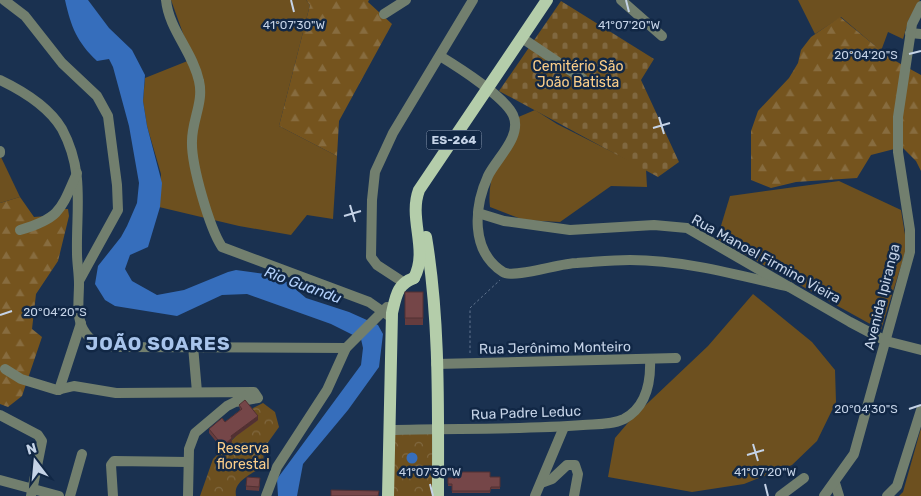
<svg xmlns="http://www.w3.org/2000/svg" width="921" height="496" font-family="Rubik,sans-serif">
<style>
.grass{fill:#6d501f}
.forest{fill:url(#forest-firs)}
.cemetery{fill:url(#cemetery-stones)}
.park{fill:url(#park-crowns)}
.water{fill:#366ebc}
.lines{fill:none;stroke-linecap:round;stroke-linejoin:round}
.path{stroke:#637690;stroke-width:1;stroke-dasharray:2.5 2.5;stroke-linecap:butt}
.minor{stroke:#727f6e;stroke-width:10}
.major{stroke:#b4cdaa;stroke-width:12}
.wall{fill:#653c3e}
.shaded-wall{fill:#523132}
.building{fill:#754648;stroke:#523132}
.ticks{fill:none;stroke:#c5d3e7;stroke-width:2}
.labels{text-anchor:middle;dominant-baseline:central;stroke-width:5;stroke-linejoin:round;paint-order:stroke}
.shield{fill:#112745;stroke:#8f9fb6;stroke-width:1}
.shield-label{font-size:12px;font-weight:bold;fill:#c5d3e7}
.park-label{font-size:14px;fill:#facd89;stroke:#112745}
.street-label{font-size:14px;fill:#c5d3e7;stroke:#112745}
.water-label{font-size:15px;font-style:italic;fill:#b2cff9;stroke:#112745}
.district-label{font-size:19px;font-weight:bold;letter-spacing:1px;fill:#a8c4eb;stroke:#112745}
.ticks-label{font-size:12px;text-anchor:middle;fill:#c5d3e7;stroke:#112745;stroke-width:5;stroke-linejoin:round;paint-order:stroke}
</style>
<defs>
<pattern id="forest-firs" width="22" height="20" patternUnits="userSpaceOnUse" patternTransform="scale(1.25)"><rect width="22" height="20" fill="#75541e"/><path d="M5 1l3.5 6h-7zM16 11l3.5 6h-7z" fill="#876c3f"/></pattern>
<pattern id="cemetery-stones" width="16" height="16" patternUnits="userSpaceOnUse" patternTransform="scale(1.25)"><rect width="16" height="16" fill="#6d501f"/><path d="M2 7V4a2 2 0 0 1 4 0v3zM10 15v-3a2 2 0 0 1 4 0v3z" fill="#806840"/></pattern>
<pattern id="park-crowns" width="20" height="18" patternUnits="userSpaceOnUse" patternTransform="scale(1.25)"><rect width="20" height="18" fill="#6d501f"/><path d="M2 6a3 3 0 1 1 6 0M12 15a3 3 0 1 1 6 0" fill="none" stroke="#806840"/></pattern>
</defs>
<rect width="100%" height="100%" fill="#1a3150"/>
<g class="grass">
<path d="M171 0H306L310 5 279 126 337 156 333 219 307 215 291 235 239 226 159 207 161 174 147 126 143 101 145 78 195 58 185 39Z"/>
<path d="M798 0H920L909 19 903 39 888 32 881 51 841 17 815 34Z"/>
<path d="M535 110 557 124 646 169 647 187 611 186 560 222 524 220 490 207C486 174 504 148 516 118Z"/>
<path d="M0 155 20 197 0 203Z"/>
<path d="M839 181 901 210 907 247 881 330 717 239 730 196Z"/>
<path d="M753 294 812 342 835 370 836 402 817 441 792 465 744 484 692 492 608 477 615 438 632 418 708 346Z"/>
<path d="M921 428V496H899L903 492Z"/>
</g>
<g class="forest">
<path d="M306 0H369L368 2 392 24 339 121 337 156 279 126 310 5Z"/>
<path d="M840 17 890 58 921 75V171L916 161 902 147 871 155 857 178 796 182 771 188 751 180V131L758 111 789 78 798 63 801 50 811 37Z"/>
<path d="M20 197 34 217 48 216 57 209H68L69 216 58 261 36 294 32 329 42 337 22 396 8 407 0 404V203Z"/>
</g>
<path class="cemetery" d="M561 1 654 59 641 80 679 162 658 177 499 91Z"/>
<g class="park">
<path d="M263 403 275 412 279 427 264 448 263 466C253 474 233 480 236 496H200L213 459 239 433 253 408Z"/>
<path d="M394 434H432L433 496H394Z"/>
</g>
<g class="water">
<path d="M65 0H88L109 28 132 50 145 75 143 101 147 126 162 183 160 207 148 247 130 255 125 269 132 281 157 295 184 290 228 272 236 270 265 274 287 282 306 298 349 312 378 325 383 334 379 367 348 410 303 464 297 496H278L277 479 361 365 363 348 361 339 331 324 247 294 222 295 177 316 115 306 105 300 95 284 98 266 121 237 127 226 137 203 139 183 129 126 113 67 109 59 97 61C77 42 71 27 65 0Z"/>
<circle cx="412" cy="458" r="5.5"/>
</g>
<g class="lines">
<path class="path" d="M470 353V308L500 280"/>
<g class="minor">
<path d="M4 0 25 16 62 63 97 96 108 116 117 185 118 210 80 279"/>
<path d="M166 0C169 30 193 52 199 81 204 102 192 120 192 141 191 164 209 227 222 247L369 302 392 318"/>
<path d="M621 0 662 36"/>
<path d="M384 14 406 0"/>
<path d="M910 33 921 34"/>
<path d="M522 38 583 79"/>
<path d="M440 56C458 67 505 97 513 115 523 136 496 159 488 176 474 207 470 251 503 272 514 279 560 263 577 263 594 262 612 260 630 260 684 260 738 275 790 287"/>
<path d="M0 80C23 91 49 107 62 129 85 172 76 208 77 253 77 263 79 273 79 284 79 298 76 316 83 329 91 344 103 346 118 347L346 348"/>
<path d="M0 151V153"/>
<path d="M478 213 504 221 570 230 654 225 687 228 850 322 886 341 921 350"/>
<path d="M20 230C61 218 61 209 77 173"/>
<path d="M403 282 377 265 371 257 372 200 375 172 393 133 473 0"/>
<path d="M193 346 197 392"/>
<path d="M436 364 676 358"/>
<path d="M5 369 21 379 57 390 74 386 116 393 254 392 258 398 235 402 227 406 195 433 189 449 188 496"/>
<path d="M59 390 81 323"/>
<path d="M0 415 38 435 42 441 31 496"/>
<path d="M389 430C454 428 519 430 583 425 596 424 612 425 624 419 646 407 651 382 650 359"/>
<path d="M0 480 59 496"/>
<path d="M541 483 552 479 567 465H575L578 474 574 496"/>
<path d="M835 483 839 496"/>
<path d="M70 496 82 454"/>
<path d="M113 496 111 465 114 461 188 462"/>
<path d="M266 496 277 467 327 390 346 348 387 307"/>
<path d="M535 496 564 427"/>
<path d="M780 496 804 478"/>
<path d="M824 496 854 454 910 252V230L898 152V117L912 24 921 6"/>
<path d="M887 496 897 486 921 410"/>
</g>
<g class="major">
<path d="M426 237C440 321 438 410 438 496"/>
<path d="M414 278C429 250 408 219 419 190L547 0"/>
<path d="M388 496 392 313C396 296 397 284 414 278"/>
</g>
</g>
<g class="wall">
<rect x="405" y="292" width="18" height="33"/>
<path d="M239 405 258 420 232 439V442L223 450 209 433V429L225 422 240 410Z"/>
<path d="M500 477V489H491L490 493H452V486H448V478Z"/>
<path d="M260 483 259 491 246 490V486Z"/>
</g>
<path class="shaded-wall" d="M258 416V420L232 439V442L223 450V446L231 436Z"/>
<g class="building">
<rect x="405" y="292" width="18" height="26"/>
<path d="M245 400 258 416 231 436 232 438 223 446 209 429 222 418 225 422 242 409 239 405Z"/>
<path d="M452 472H490V477H500V487H491L490 491H452V484H448V478H452Z"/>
<path d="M247 477 260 478 259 487 246 486Z"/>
<path d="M331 490 379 491 378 496H331Z"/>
</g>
<path class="ticks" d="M291 0 294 12M626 0 629 12M909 54 921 51M659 117 664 134M653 128 670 123M350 205 355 222M344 216 361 211M0 315 12 311M909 409 921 405M753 444 758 461M747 455 764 450M430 484 433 496M765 484 768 496"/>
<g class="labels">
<rect class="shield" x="426.5" y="130.5" width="55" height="19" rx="4"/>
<g class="shield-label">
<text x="454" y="140">ES-264</text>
</g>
<g class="park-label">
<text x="578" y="66">Cemitério São<tspan x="578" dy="16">João Batista</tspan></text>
<text x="243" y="448">Reserva<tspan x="243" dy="16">florestal</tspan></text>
</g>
<g class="street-label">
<text transform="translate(766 259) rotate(29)">Rua Manoel Firmino Vieira</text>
<text transform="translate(882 297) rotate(-76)">Avenida Ipiranga</text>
<text transform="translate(555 348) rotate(-1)">Rua Jerônimo Monteiro</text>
<text transform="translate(526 413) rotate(-2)">Rua Padre Leduc</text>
</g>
<g class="water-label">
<text transform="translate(303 285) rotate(20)">Rio Guandu</text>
</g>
<g class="district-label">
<text x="158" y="343">JOÃO SOARES</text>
</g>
</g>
<g class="ticks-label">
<text x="294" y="29">41°07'30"W</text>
<text x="629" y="29">41°07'20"W</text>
<text x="866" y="59">20°04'20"S</text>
<text x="55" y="316">20°04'20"S</text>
<text x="866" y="413">20°04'30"S</text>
<text x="430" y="476">41°07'30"W</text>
<text x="765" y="476">41°07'20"W</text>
</g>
<g transform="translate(35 461) rotate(344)" stroke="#112745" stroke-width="4" paint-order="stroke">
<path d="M0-4L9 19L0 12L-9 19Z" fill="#c5d3e7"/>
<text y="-8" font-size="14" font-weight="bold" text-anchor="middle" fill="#c5d3e7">N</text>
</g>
</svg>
